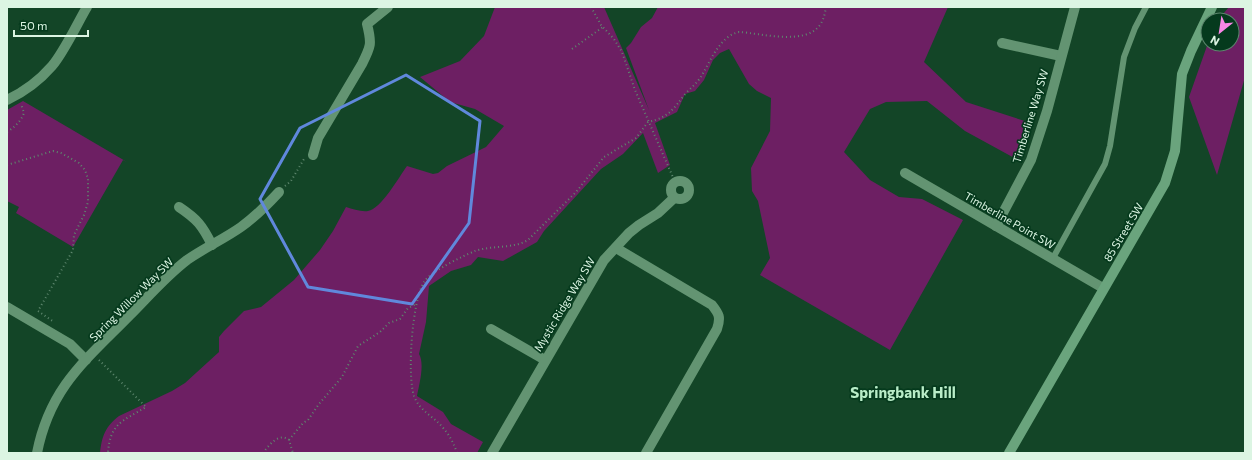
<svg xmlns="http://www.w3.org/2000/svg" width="1252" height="460" font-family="Commissioner,sans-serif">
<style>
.green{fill:#6d1f63}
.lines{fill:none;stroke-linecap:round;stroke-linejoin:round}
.path{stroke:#5e876e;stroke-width:2;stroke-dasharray:1 3;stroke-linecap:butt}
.lane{stroke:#639472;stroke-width:6}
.street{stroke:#639472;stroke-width:10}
.secondary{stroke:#6aa47d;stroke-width:10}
.marked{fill:none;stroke:#6088dc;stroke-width:3;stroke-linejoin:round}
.labels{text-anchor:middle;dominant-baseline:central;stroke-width:3.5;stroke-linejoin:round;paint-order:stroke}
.street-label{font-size:11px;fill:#dcf5e3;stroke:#053a1d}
.district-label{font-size:15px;font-weight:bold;fill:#b9edc8;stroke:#053a1d}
</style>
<rect width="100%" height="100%" fill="#134527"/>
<g class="green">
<path d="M495 7H604L649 110 626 48 631 43 641 27 652 18 658 7H948L924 62 966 102 1031 123 1018 160 965 131 927 101 886 102 870 109 844 152 870 180 899 197 922 199 963 220 890 350 760 275 770 258 758 201 752 191 751 168 770 131 771 98 757 91 749 84 729 49 720 53 713 60 704 80 695 91 685 94 677 112 655 123 670 165 658 173 643 133 623 154 601 169 544 231 537 242 503 261 478 257 471 265 451 271 429 286 426 322 419 354C425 364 419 385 417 396L443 412 451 424 483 442 477 453H100C102 436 105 427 119 416L172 391 185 383 219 352V337L224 331 244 311 261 307 294 280 320 250 333 231 346 207C353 209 361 212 368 211 381 209 399 177 407 166L433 174 438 173 447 166 486 147 504 126 475 109 450 102 420 77 460 61 484 36Z"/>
<path d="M1229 7H1245V77L1217 175 1189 97 1208 43V44H1232V20H1218Z"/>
<path d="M23 101 127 162 123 160 73 247 16 213 19 207 7 201V110Z"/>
</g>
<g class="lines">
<g class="path">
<path d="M591 7 601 25 614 39 622 52 635 90 675 182"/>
<path d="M572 49 603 27"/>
<path d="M7 132C15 127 21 121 24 113L21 104"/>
<path d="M7 165 53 151 61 153 79 163 85 170 88 179V202L84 215 74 235 73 250 38 311 54 322"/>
<path d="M285 186 291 181 304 159"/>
<path d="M99 360 146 407C123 421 110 423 108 453"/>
<path d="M289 440 303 423 308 420 319 404 342 377 358 346 380 332 389 323 400 319 408 308 416 304"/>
<path d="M263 453C269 445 279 432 289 440L293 453"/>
<path d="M457 453C454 444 450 436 444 429 434 416 420 412 414 396 407 375 412 301 424 282 431 271 463 256 475 251 493 245 513 249 528 240L576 192 604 157 636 138 648 122C670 117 673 109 686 93 692 87 698 82 702 75 711 60 720 36 739 32 760 33 805 46 820 25 824 19 825 13 826 7"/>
</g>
<path class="lane" d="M1053 258 1105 164 1110 146 1124 57 1135 28 1146 7"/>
<g class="street">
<path d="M1002 43 1061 56"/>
<path d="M7 100C24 92 39 81 52 66 64 52 77 24 87 7"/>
<path d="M313 155 318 138 362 64C371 46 372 44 367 24L388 7"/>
<path d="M905 173 1103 288"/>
<circle cx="680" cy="190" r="9"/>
<path d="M179 207C197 219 202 225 212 245"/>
<path d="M996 226 1031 160 1047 111 1075 7"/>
<path d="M616 248 712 305C719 314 721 317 717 329L646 453"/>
<path d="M7 307 70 344 86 360"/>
<path d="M491 329 545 360"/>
<path d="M37 453C50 387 86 360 130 315 148 297 166 276 187 260 204 248 224 239 241 227 255 217 267 205 279 192"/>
<path d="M492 453 604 260 629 233 639 225 658 213 674 198"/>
</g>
<path class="secondary" d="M1009 453 1165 183 1175 151 1182 74 1191 51 1212 7"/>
</g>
<path class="marked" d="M406 75 480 121 469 223 412 304 308 287 260 199 300 128Z"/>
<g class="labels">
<g class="street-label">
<text transform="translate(1030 116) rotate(-73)">Timberline Way SW</text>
<text transform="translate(1010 220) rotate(30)">Timberline Point SW</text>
<text transform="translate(1123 232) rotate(-59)">85 Street SW</text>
<text transform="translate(131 299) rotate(-45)">Spring Willow Way SW</text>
<text transform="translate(564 304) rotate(-59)">Mystic Ridge Way SW</text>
</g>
<g class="district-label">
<text x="903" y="392">Springbank Hill</text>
</g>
</g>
<rect width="1252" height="460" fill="none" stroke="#dcf5e3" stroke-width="16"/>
<g transform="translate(1220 32) rotate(210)"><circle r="19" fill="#053a1d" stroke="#5b856c"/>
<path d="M0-3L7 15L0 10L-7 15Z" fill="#fa87e7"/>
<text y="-6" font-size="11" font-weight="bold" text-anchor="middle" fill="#dcf5e3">N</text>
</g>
<path d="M14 30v6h74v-6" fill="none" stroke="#dcf5e3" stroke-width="2"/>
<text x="20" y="30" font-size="12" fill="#dcf5e3" stroke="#053a1d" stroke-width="3" paint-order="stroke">50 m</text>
</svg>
